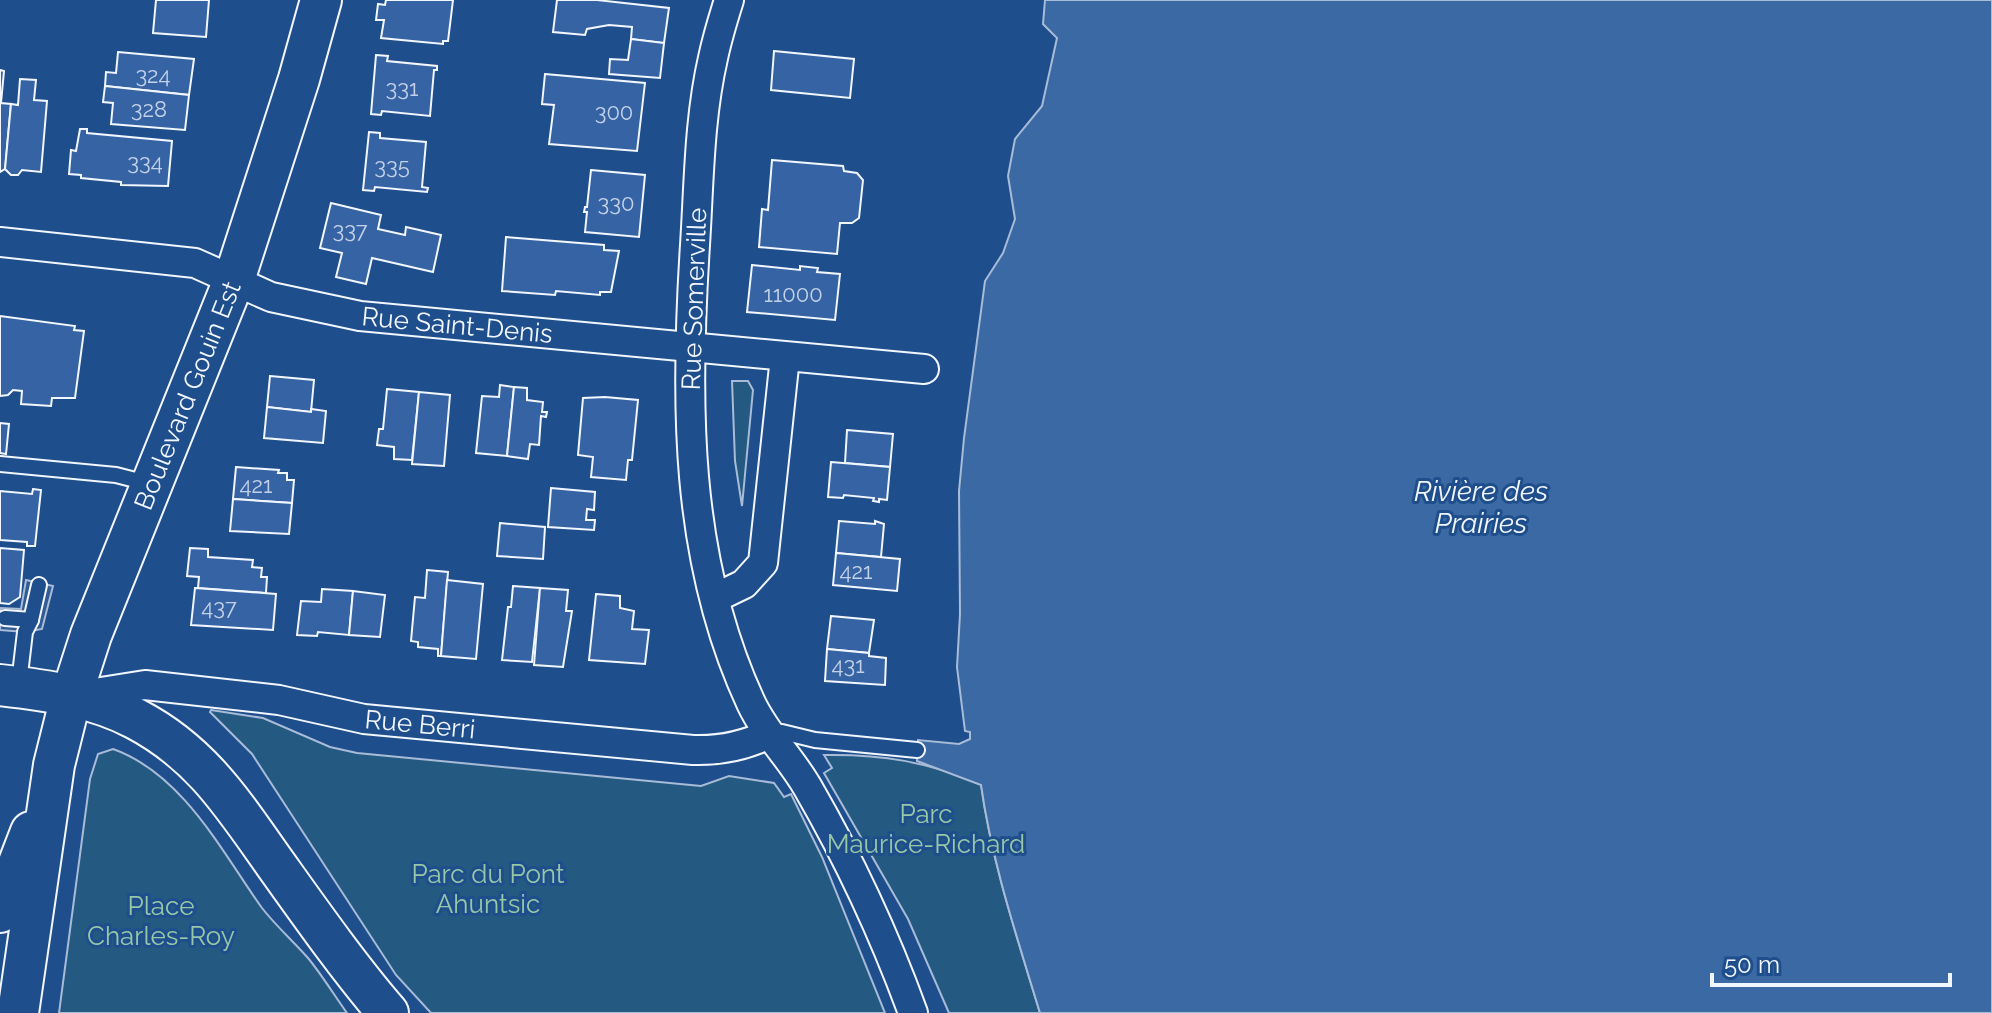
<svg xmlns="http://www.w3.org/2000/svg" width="1992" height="1013" font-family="Raleway,sans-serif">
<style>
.green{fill:#245a82;stroke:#a8bbd7;stroke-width:2}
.parking{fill:#305b95;stroke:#a8bbd7;stroke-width:2}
.water{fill:#3b69a3;stroke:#a8bbd7;stroke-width:2}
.building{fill:#3563a3;stroke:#f2f6ff;stroke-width:2}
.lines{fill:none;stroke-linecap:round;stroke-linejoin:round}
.lane-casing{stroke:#f2f6ff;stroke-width:18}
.street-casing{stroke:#f2f6ff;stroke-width:32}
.secondary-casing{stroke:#f2f6ff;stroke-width:44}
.lane{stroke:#1f4e8c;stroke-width:14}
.street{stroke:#1f4e8c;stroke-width:28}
.secondary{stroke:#1f4e8c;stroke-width:40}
.labels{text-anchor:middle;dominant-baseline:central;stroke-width:6;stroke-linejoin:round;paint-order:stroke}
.number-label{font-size:22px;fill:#c3d1e8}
.street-label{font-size:26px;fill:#f2f6ff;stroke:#1f4e8c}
.park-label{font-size:26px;fill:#97c8a6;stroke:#1f4e8c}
.water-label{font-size:28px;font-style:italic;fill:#f2f6ff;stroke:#1f4e8c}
</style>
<rect width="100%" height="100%" fill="#1f4e8c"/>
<g class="green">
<path d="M732 381H748L753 390 742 506 735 461Z"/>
<path d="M211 710 263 718 330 747 357 753 701 786 729 776 774 783 784 797 791 794 822 857 885 1013H431L396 975 252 754 210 712Z"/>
<path d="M113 749C183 774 222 852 262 908 276 926 293 941 308 958 322 975 334 995 347 1013H59L90 779 98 754Z"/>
<path d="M824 755C882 754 928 762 981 784 992 863 1017 937 1040 1013H949L908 919 824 773 832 768Z"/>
</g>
<path class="parking" d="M26 580 53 586 42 629 25 632 0 630 1 608 21 609Z"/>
<path class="water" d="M1045 0H1992V1013H1040C1017 937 992 863 981 785L917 761 918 740 959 744 970 739V732L965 731 957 667 960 614 959 491 964 438 985 281 1003 253 1015 219 1008 176 1015 139 1042 106 1057 38 1043 24Z"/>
<g class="building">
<path d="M156 0H209L206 37 153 33Z"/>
<path d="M386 0H453L448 41H443V44L381 38 384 20H376L378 4 385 5Z"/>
<path d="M557 0H597L669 8 664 43 631 39 632 27 609 25 587 29 585 35 553 32Z"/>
<path d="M631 39 664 43 660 78 609 74 610 59 628 60Z"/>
<path d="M774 51 854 59 850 98 771 90Z"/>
<path d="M118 52 194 59 189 95 105 86 106 72 116 73Z"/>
<path d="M376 55 388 56 387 61 437 66V70H434L430 116 382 111 381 115 371 114Z"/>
<path d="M0 70 4 71 1 103 11 104 5 169 0 172Z"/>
<path d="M545 74 645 83 637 151 549 144 554 105 542 104Z"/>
<path d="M20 79 36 80 34 100 47 101 41 172 22 170 18 175H11L5 169 11 104 18 105Z"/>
<path d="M105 86 189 95 185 130 111 124 113 103 103 102Z"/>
<path d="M80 129H87V133L172 141 168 186 121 185V182L81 178V175L69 174 71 150 76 151Z"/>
<path d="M369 132 380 133V138L426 142 422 187 428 188 427 192 375 187 374 191 363 190Z"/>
<path d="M772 160 843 166 844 171 857 173 863 180 859 218 852 223H840L837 254 759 247 762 209 768 210Z"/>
<path d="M591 170 645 175 639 237 585 232 587 212H584L585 207H587Z"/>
<path d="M331 203 381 215 378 229 405 235 406 227 441 235 433 272 372 258 366 284 336 277 342 253 320 248Z"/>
<path d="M506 237 604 245V250L619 251 611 292H600V295L556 291 555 295 502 291Z"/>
<path d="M752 265 800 270V266L818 268 817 272 840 274 835 320 747 312Z"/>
<path d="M0 316 75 326 74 330 84 331 75 398H52L51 406 21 404 22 391 13 390 8 395 0 396Z"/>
<path d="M270 376 314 380 311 412 267 407Z"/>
<path d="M500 385 514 387 507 456 476 453 482 396 499 397Z"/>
<path d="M514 387 527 388V400L543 402 542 412H547L546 417 541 416 539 445 530 444 528 459 507 456Z"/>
<path d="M387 389 419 392 412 460 394 459V447L377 445 379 429H383Z"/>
<path d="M419 392 450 395 444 466 412 464Z"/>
<path d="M605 397 638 400 632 460H628L626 480 591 477 593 457 578 455 583 398Z"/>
<path d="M267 407 311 412V409L326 411 323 443 264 438Z"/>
<path d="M0 423 9 424 6 454 0 453Z"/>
<path d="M847 430 893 434 890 467 845 463Z"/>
<path d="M831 462 890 467 887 500 879 499V502L873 501 874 498 844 495 843 498 828 497Z"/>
<path d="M236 467 279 470 278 473H287V480H294L292 503 233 499Z"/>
<path d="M551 488 595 492 594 510 587 509 586 520H595L594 530 548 527Z"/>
<path d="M33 489 41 490 35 546H27V542L0 540V491L32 494Z"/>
<path d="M233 499 292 503 289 534 230 531Z"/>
<path d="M839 521 875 524V521L884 524 881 557 836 553Z"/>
<path d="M500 523 545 527 543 559 497 556Z"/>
<path d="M0 548 24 550 20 597 9 604 0 603Z"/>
<path d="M190 548 208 549V557L253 560 252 567 262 568 261 577H267L266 593 198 588 199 577 187 576Z"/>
<path d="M836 553 900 559 897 591 833 585Z"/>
<path d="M427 570 448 572 441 656H438V649L418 647V642L411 641 415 597 425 598Z"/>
<path d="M447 580 483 584 476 659 441 656Z"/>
<path d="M513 586 540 588 532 662 502 660 508 607H511Z"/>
<path d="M195 588 276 594 273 630 191 625Z"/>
<path d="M540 588 568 590 566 611H572L563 667 534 665Z"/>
<path d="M322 589 353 591 349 635 318 632 317 636 297 635 301 601 321 602Z"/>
<path d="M353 591 385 595 380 637 349 635Z"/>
<path d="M596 594 620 596V608L634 611 632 629 649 630 645 664 589 660Z"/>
<path d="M831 616 874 620 869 653 827 649Z"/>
<path d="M827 649 869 653V656L886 658 885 685 825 681Z"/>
</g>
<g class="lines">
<g class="lane-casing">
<g id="lane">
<path d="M0 464 116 475 151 484"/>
<path d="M5 618 31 620"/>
<path d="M19 683 25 632 31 620 39 585"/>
<path d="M769 734 782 732 815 740 917 750"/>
</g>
</g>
<g class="street-casing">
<g id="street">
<path d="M729 0C723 19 717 39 713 58 699 119 699 183 695 245 685 400 684 559 751 703 766 735 791 758 808 788 849 859 885 936 913 1013"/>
<path id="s1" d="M0 242 195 263 271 297 360 316 924 369"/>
<path d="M715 598 744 584 763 563 785 357"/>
<path id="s2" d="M82 695 145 685 279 700 364 719 693 750C721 751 744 746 769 734"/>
</g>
</g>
<g class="secondary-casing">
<g id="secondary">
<path d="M0 685C45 690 95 697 136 719 201 753 233 804 274 862 309 911 349 968 388 1013"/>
<path d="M0 912 31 832"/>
<path id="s3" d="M18 1013 54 765 71 697 91 635 234 280 299 79 321 0"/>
</g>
</g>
<use href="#lane" class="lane"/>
<use href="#street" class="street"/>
<use href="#secondary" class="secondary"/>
</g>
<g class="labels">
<g class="number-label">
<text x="153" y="75">324</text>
<text x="402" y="88">331</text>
<text x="149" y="109">328</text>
<text x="614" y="112">300</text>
<text x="145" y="162">334</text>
<text x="392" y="166">335</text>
<text x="616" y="203">330</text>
<text x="350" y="230">337</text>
<text x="793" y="294">11000</text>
<text x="256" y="485">421</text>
<text x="856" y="571">421</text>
<text x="219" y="607">437</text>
<text x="848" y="665">431</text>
</g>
<g class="street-label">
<text transform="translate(694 299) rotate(-88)">Rue Somerville</text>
<text stroke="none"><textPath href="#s1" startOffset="468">Rue Saint-Denis</textPath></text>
<text stroke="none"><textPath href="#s3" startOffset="644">Boulevard Gouin Est</textPath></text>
<text stroke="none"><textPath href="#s2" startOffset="342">Rue Berri</textPath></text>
</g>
<g class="park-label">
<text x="926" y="814">Parc<tspan x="926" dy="30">Maurice-Richard</tspan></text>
<text x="488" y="874">Parc du Pont<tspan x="488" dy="30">Ahuntsic</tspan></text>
<text x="161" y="906">Place<tspan x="161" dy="30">Charles-Roy</tspan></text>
</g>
<g class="water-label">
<text x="1481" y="491">Rivière des<tspan x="1481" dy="32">Prairies</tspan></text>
</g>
</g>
<path d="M1712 973v12h238v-12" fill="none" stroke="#f2f6ff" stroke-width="4"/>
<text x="1724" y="973" font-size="24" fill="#f2f6ff" stroke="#1f4e8c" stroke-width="6" paint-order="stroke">50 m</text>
</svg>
